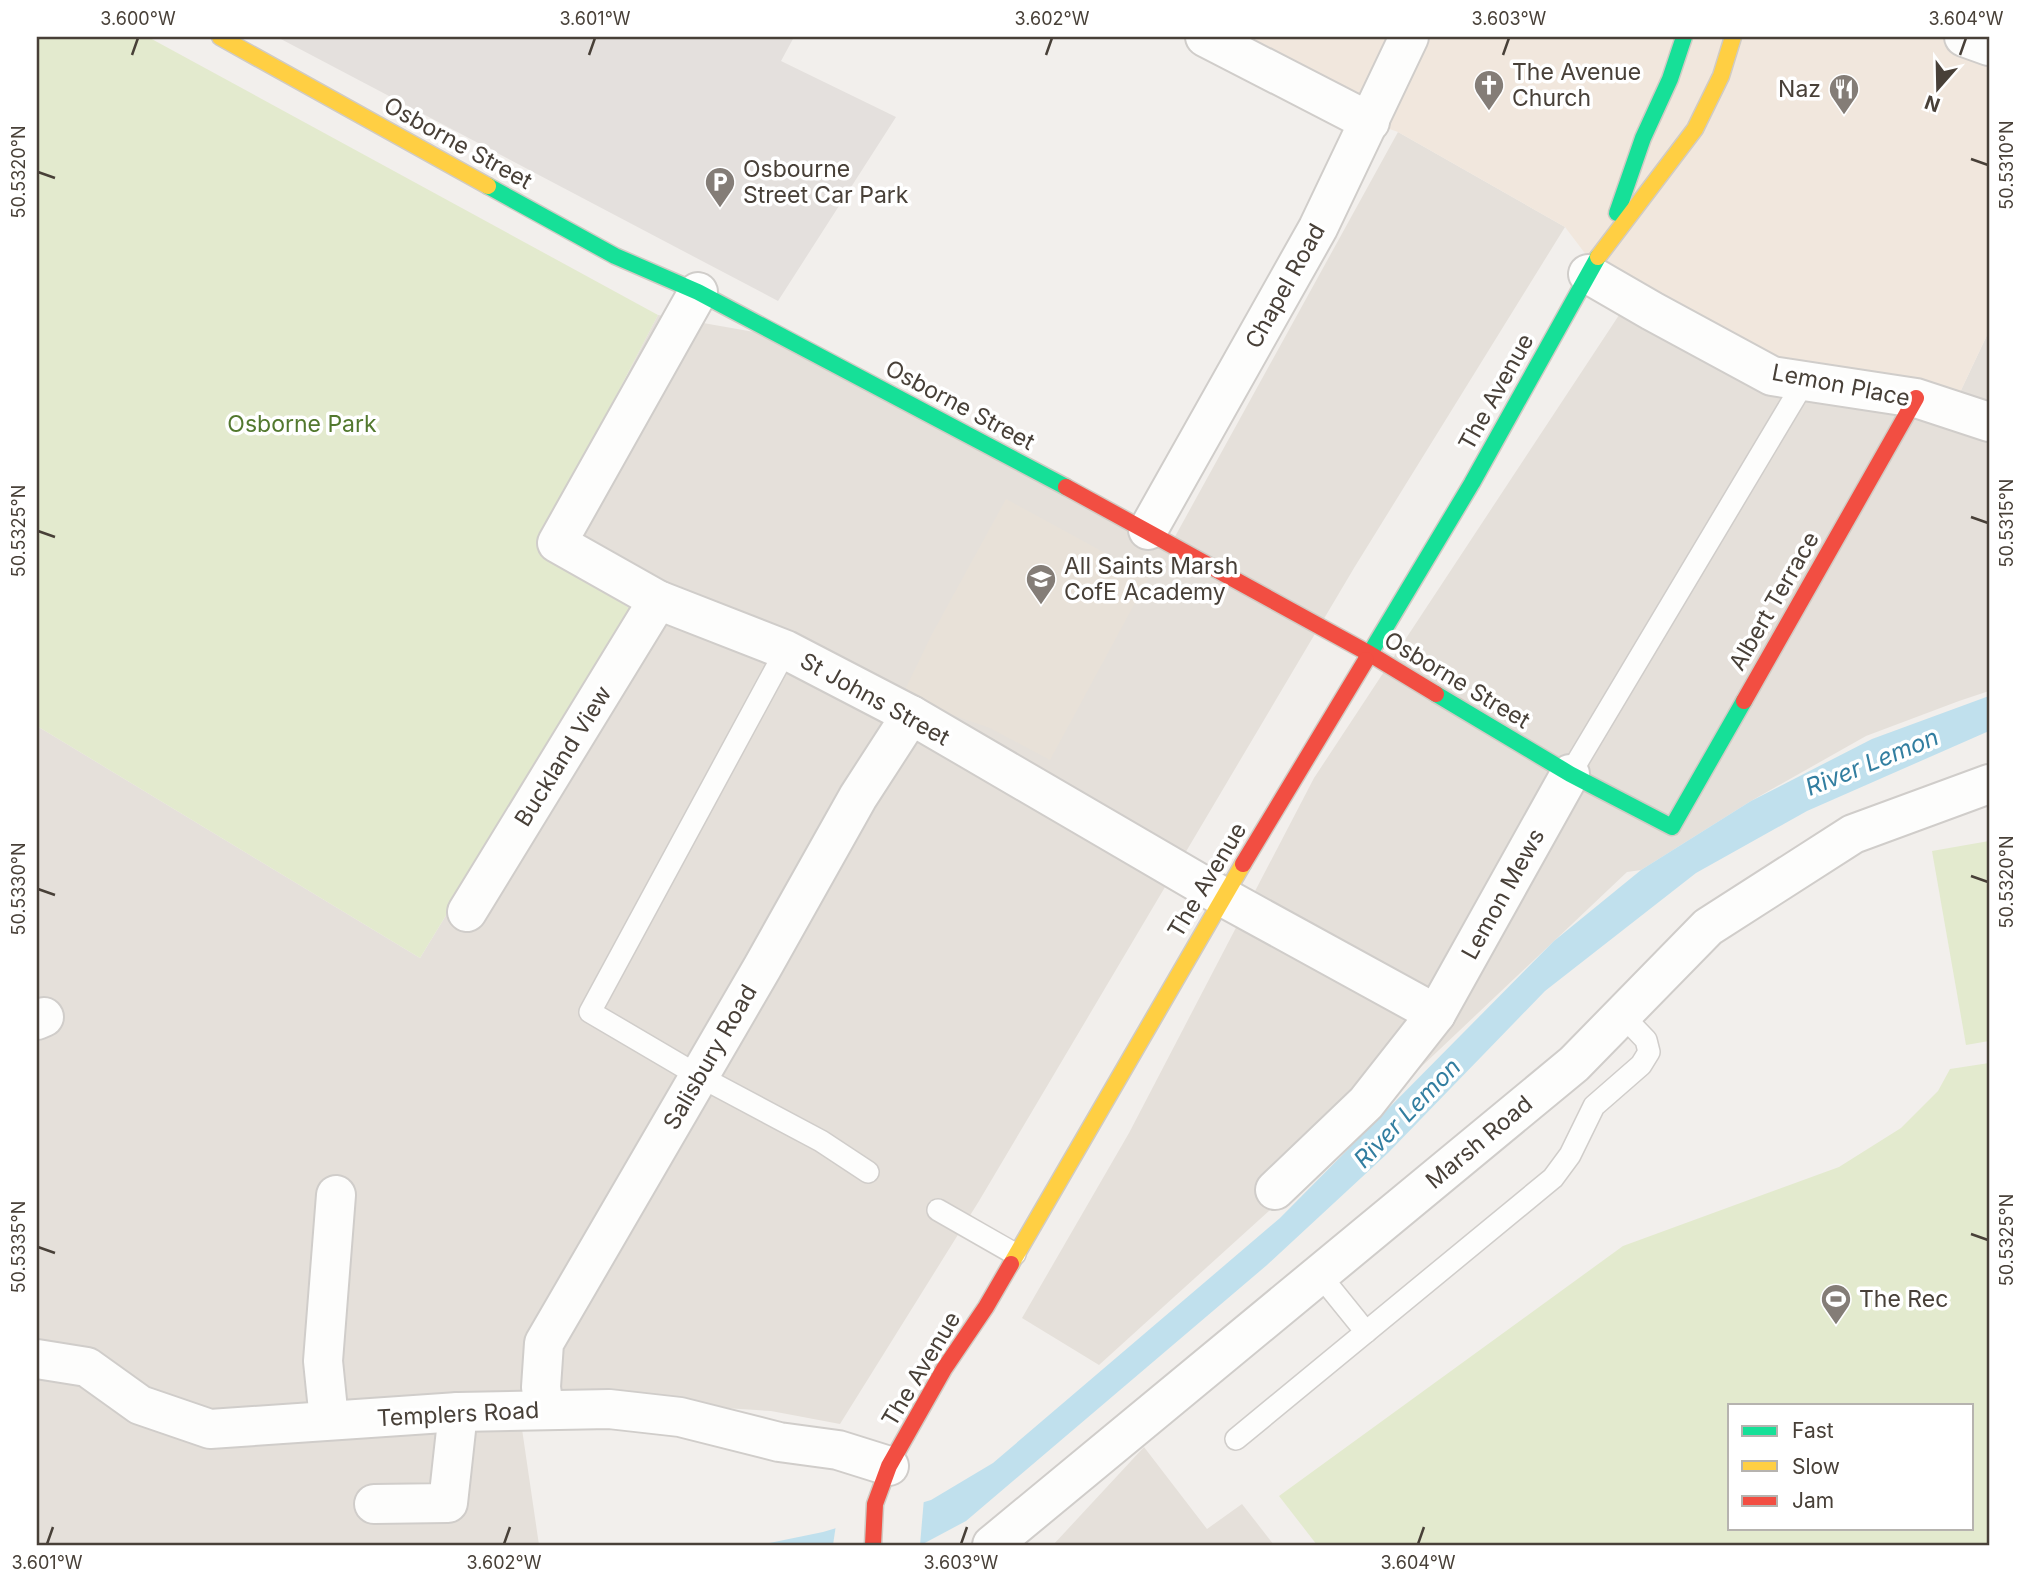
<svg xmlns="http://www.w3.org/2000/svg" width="2026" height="1582" font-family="Inter,sans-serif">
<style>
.residential{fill:#e5e0da}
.commercial{fill:#f1e7dd}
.education{fill:#e8e1d8}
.green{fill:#e3eace;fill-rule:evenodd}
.parking{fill:#e4e0dd}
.water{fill:#c0e0ed}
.pier{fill:#f2efec}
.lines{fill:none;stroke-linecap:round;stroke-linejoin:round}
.lane-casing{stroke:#d0cdca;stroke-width:24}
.street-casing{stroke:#d0cdca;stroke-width:42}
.fast-casing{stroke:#d0cbc4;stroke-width:19}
.slow-casing{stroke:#d0cbc4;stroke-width:19}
.jam-casing{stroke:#d0cbc4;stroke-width:19}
.lane{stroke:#fdfdfc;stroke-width:21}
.street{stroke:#fdfdfc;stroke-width:38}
.fast{stroke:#16e098;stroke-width:16}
.slow{stroke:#ffcf43;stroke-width:16}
.jam{stroke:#f24e42;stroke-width:16}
.ticks{fill:none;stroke:#484038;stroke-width:2.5}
.labels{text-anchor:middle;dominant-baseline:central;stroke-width:7;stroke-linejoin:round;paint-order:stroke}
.poi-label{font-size:23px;fill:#484038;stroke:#fff;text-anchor:start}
.street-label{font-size:23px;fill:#484038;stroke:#fff}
.park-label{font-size:23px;fill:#52782e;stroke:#fff}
.water-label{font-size:24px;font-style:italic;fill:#327ea0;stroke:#fff}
.neatline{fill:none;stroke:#484038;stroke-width:2.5}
.ticks-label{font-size:18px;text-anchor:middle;fill:#484038}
</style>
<rect width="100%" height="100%" fill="#f2efec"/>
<g class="residential">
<path d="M1398 132 1565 227 1354 568 979 1201 840 1424 771 1411 517 1395 539 1545H37V726L420 958 632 610 538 546 658 315 783 337 1172 542Z"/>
<path d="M1625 306 1946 422 1989 331V691L1959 701 1866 736 1751 801 1641 870 1627 872 1270 1210 1099 1365 1022 1318 1129 1133 1314 778Z"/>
<path d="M1144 1447 1207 1529 1242 1504 1274 1545H1053Z"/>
</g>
<path class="commercial" d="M1205 37H1989V331L1946 422 1625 306 1565 227 1398 132 1370 122Z"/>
<path class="education" d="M1006 499 1149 577 1050 760 990 728 944 712 904 692 931 636Z"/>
<g class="green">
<path d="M37 37H148L658 315 538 546 632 610 420 958 37 726Z"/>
<path d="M1989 841V1041L1966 1045 1932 851Z"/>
<path d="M1989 1063V1545H1317L1279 1496 1623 1246 1839 1167 1901 1128 1938 1091 1950 1069ZM1972 1405V1528H1730V1405Z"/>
</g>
<path class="parking" d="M277 37H794L781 61 896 117 778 301Z"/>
<path class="water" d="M1989 696V731L1807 811 1696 873 1545 991 1388 1153 1267 1265 966 1521 921 1545H760L823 1532 931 1500 993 1463 1280 1218 1554 941 1641 870 1751 801 1872 739Z"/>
<path class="pier" d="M924 1498 920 1545H833L836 1525Z"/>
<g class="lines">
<g class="lane-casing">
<g id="lane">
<path d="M786 650 590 1012 699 1076 821 1141 868 1172"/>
<path d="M1570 774 1804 382"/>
<path d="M938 1210 1015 1254"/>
<path d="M1319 1274 1366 1332"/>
<path d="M1236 1439 1553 1178 1570 1155 1594 1106 1641 1065 1649 1052 1646 1040 1622 1015"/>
</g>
</g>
<g class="street-casing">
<g id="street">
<path d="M1205 37 1370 122"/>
<path d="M1964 37 1989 46"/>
<path d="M1588 274 1652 311 1772 376 1916 398 1989 422"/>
<path d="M698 292 557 543 658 600 786 650 911 715 1223 897 1436 1014"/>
<path d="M1148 530 1318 228 1409 37"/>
<path d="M467 912 658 600"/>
<path d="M37 1020 44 1017"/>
<path d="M1275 1190 1366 1103 1436 1014 1570 774"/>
<path d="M37 1359 87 1367 140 1405 210 1429 458 1412 609 1409 680 1417 779 1442 838 1450 889 1466"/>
<path d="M544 1409 541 1387 544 1343 762 968 858 797 911 715"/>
<path d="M329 1420 323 1361 336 1195"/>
<path d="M374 1504 448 1503 458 1412"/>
<path d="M992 1545 1574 1064 1708 927 1853 834 1989 784"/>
</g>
</g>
<g class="fast-casing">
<g id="fast">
<path d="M488 186 615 256 698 292 1066 487"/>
<path d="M1617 213 1643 138 1670 79 1684 37"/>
<path d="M1366 660 1472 483 1598 257"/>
<path d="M1436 694 1570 774 1672 827 1744 701"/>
</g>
</g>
<g class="slow-casing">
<g id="slow">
<path d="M220 37 488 186"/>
<path d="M1598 257 1695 129 1721 76 1733 37"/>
<path d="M1011 1264 1243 864"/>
</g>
</g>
<g class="jam-casing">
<g id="jam">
<path d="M1066 487 1370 654 1436 694"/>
<path d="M1744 701 1916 398"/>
<path d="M1243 864 1366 660"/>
<path d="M873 1545 875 1504 889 1466 944 1369 986 1307 1011 1264"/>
</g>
</g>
<use href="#lane" class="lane"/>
<use href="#street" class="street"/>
<use href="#fast" class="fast"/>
<use href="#slow" class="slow"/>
<use href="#jam" class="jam"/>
</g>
<path class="ticks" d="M132 55 138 38M589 55 595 38M1046 55 1052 38M1503 55 1509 38M1960 55 1966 38M1971 159 1988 165M38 172 55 178M1971 517 1988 523M38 531 55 537M1971 876 1988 882M38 889 55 895M1971 1234 1988 1240M38 1247 55 1253M47 1544 53 1527M504 1544 510 1527M961 1544 967 1527M1418 1544 1424 1527"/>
<defs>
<g id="church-pin" transform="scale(1.575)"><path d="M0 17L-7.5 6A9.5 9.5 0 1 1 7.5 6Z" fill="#847d77" stroke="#fff"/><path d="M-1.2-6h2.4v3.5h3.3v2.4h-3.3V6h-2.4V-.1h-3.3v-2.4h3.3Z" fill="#fff"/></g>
<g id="restaurant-pin" transform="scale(1.575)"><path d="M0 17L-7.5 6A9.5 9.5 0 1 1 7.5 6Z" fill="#847d77" stroke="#fff"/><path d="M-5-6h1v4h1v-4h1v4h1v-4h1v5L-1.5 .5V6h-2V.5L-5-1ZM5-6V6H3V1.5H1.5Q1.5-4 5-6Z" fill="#fff"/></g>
<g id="parking-pin" transform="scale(1.575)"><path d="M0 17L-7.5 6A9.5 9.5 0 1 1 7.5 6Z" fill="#847d77" stroke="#fff"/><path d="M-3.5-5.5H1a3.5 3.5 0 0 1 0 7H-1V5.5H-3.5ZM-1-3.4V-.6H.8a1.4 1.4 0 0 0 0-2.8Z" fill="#fff"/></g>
<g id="school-pin" transform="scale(1.575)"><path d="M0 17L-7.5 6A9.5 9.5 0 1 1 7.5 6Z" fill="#847d77" stroke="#fff"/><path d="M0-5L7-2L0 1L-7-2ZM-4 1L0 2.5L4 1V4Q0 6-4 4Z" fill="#fff"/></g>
<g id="stadium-pin" transform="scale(1.575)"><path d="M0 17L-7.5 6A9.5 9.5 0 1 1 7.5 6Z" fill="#847d77" stroke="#fff"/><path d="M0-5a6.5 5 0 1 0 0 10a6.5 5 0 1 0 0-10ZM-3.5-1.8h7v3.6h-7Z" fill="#fff"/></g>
</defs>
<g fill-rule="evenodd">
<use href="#church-pin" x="1489" y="85"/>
<use href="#restaurant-pin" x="1844" y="89"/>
<use href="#parking-pin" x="720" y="182"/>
<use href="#school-pin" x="1041" y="579"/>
<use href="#stadium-pin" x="1836" y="1299"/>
</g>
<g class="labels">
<g class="poi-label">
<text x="1512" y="72">The Avenue<tspan x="1512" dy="26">Church</tspan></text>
<text x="1821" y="89" text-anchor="end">Naz</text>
<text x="743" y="169">Osbourne<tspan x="743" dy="26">Street Car Park</tspan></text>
<text x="1064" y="566">All Saints Marsh<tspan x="1064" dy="26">CofE Academy</tspan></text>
<text x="1859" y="1299">The Rec</text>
</g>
<g class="street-label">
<text transform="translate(458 143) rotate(29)">Osborne Street</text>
<text transform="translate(1285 286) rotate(-61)">Chapel Road</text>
<text transform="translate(1841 385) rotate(11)">Lemon Place</text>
<text transform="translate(1496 392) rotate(-61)">The Avenue</text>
<text transform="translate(960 405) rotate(28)">Osborne Street</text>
<text transform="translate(1774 601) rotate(-60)">Albert Terrace</text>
<text transform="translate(1457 680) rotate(31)">Osborne Street</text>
<text transform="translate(875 699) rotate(29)">St Johns Street</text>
<text transform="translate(563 756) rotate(-58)">Buckland View</text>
<text transform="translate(1207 880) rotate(-59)">The Avenue</text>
<text transform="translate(1503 894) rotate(-61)">Lemon Mews</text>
<text transform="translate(710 1057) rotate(-60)">Salisbury Road</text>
<text transform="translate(1479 1142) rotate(-40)">Marsh Road</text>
<text transform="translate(921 1369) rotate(-59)">The Avenue</text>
<text transform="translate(458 1414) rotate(-3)">Templers Road</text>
</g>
<g class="park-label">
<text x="302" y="424">Osborne Park</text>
</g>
<g class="water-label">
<text transform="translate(1872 762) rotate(-22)">River Lemon</text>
<text transform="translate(1407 1113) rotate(-46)">River Lemon</text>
</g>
</g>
<rect width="2026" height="1582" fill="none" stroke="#ffffff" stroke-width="77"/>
<rect x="1728" y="1404" width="245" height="126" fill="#ffffff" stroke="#b6b3af" stroke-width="2"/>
<rect x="1742" y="1426" width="35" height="10" fill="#16e098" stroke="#b6b3af" stroke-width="2"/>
<text x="1792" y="1438" font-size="21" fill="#484038">Fast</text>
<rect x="1742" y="1461" width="35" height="10" fill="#ffcf43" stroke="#b6b3af" stroke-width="2"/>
<text x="1792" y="1474" font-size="21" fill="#484038">Slow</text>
<rect x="1742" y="1496" width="35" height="10" fill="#f24e42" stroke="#b6b3af" stroke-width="2"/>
<text x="1792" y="1508" font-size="21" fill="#484038">Jam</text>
<g transform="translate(1938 88) rotate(200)" stroke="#ffffff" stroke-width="5" paint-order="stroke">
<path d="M0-5L12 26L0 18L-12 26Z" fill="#484038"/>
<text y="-10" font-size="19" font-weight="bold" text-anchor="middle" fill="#484038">N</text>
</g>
<rect x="38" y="38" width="1950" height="1506" class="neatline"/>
<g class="ticks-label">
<text x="138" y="25">3.600°W</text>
<text x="595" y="25">3.601°W</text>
<text x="1052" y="25">3.602°W</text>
<text x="1509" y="25">3.603°W</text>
<text x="1966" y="25">3.604°W</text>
<text transform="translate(2007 165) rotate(-90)" y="6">50.5310°N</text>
<text transform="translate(19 172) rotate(-90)" y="6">50.5320°N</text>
<text transform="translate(2007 523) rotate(-90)" y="6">50.5315°N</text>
<text transform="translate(19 531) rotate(-90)" y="6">50.5325°N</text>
<text transform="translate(2007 882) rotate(-90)" y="6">50.5320°N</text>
<text transform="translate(19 889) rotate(-90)" y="6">50.5330°N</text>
<text transform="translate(2007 1240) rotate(-90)" y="6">50.5325°N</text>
<text transform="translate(19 1247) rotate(-90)" y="6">50.5335°N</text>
<text x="47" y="1569">3.601°W</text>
<text x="504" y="1569">3.602°W</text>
<text x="961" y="1569">3.603°W</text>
<text x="1418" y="1569">3.604°W</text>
</g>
</svg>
